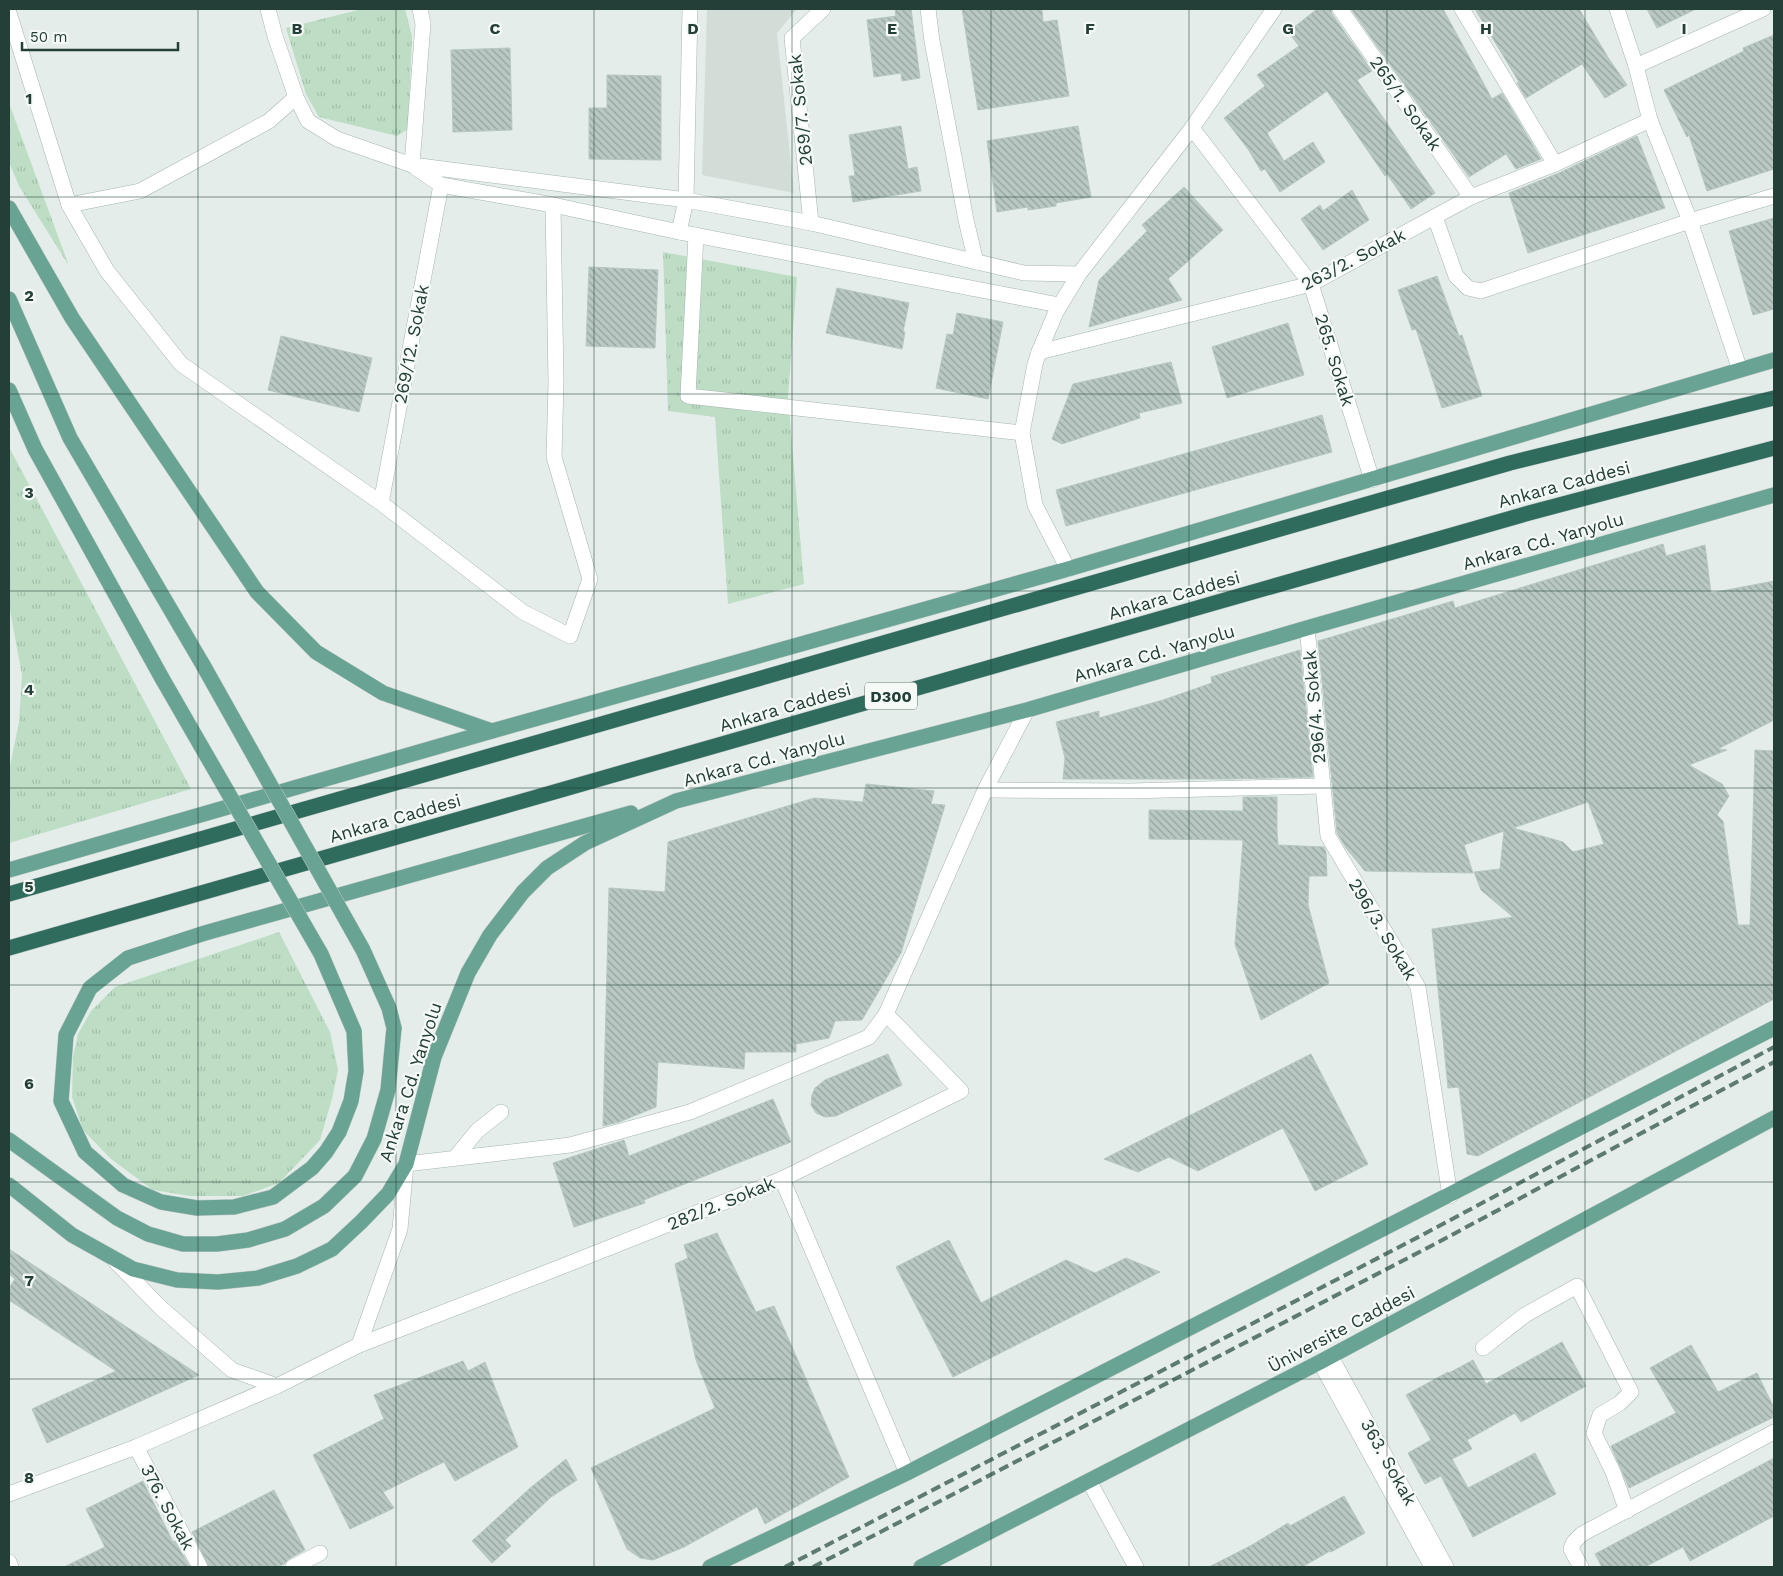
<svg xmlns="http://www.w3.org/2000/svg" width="1783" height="1576" font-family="'Work Sans',sans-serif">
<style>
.built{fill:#d2ddd8}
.grass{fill:url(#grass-tufts)}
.building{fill:url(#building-back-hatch);stroke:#b6c7c0;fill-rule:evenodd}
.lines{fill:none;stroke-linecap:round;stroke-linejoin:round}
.minor-casing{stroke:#a6b5b0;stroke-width:16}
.major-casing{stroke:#c1c9c7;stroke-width:16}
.highway-casing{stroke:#c1c9c7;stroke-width:16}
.minor{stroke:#fff;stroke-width:15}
.major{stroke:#68a393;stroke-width:15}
.highway{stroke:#2f6c5e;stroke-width:15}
.rail{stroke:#5e7b72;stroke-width:4;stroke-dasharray:10 5;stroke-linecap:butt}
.major-bridge-casing{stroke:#c1c9c7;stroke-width:16;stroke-linecap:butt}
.major-bridge{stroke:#68a393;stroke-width:15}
.grid{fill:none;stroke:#233f37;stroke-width:1;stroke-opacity:0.55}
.labels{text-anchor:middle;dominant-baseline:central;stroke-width:4.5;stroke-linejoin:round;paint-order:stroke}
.shield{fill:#f5faf7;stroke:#627771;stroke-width:1}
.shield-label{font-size:16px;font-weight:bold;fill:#233f37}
.street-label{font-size:18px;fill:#233f37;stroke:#f5faf7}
.grid-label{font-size:16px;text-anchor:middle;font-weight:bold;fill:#233f37;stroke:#f5faf7;stroke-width:4.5;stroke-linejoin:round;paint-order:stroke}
</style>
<defs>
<pattern id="grass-tufts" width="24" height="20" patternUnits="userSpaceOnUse" patternTransform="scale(1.25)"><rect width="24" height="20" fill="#bddec5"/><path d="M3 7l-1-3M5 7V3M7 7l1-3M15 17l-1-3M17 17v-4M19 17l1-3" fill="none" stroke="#a2c0aa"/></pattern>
<pattern id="building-back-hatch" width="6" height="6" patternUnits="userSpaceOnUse" patternTransform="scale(1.25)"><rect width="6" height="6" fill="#b9c8c2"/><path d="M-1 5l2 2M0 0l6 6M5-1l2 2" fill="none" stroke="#96a49e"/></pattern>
</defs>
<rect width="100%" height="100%" fill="#e4ede9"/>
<path class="built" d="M707 9H797L777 33 794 193 702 175Z"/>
<g class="grass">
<path d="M362 9H405L412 36 408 129 397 136 319 117 306 94 286 28Z"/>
<path d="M9 103 69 266 19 186 9 162Z"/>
<path d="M663 252 797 277 788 397 804 584 728 604 715 417 668 411Z"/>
<path d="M9 447 191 789 9 843V771L19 722 22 675 9 605Z"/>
<path d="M279 932 330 1032 338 1070 332 1099 320 1140 279 1183 243 1196H191L153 1190 111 1159 83 1130 72 1097 73 1057 78 1034 91 1011 115 987Z"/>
</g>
<g class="building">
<path d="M895 9H911L920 78 902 81 901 73 874 77 867 20 896 16Z"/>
<path d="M962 9H1042L1043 22 1057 20 1069 96 978 110Z"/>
<path d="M1317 9H1331L1332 14 1372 71 1357 80 1435 193 1411 209 1387 174 1385 176 1327 91 1267 133 1284 161 1313 142 1325 162 1280 192 1265 169 1261 171 1248 149 1224 118 1265 86 1257 75 1299 46 1288 32Z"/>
<path d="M1351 9H1443L1492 99 1502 93 1541 159 1516 169 1506 154 1469 177Z"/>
<path d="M1475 9H1579L1609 59 1627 85 1605 98 1582 64 1526 98 1517 83 1519 82Z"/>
<path d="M1647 9H1696L1657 28Z"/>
<path d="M1774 35V169L1707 191 1689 135 1687 137 1664 90 1744 51 1743 48Z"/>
<path d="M510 48 512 130 453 132 451 50Z"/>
<path d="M607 75 661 76V160L589 159V108H607Z"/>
<path d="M901 126 908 169 917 167 921 191 853 202 849 176H855L849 135Z"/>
<path d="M1078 126 1091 197 1056 203V206L1028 210V207L997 212 987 141Z"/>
<path d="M1637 136 1665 208 1528 253 1509 193 1559 173Z"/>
<path d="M1184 187 1223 230 1168 279 1182 300 1089 327 1099 280 1147 231 1142 225Z"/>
<path d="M1352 190 1369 220 1323 250 1301 219 1320 205 1323 211Z"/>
<path d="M1774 218V309L1753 315 1729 231Z"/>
<path d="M589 267 658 270 655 348 586 346Z"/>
<path d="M1437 276 1459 336 1462 335 1482 396 1442 408 1416 329 1412 330 1398 290Z"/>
<path d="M837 288 909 303 903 332H905L902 349 826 333Z"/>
<path d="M957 313 1003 322 988 399 936 388 947 334 953 335Z"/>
<path d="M1288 323 1304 375 1227 398 1212 347Z"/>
<path d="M281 336 372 358 359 412 268 390Z"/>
<path d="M1171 362 1182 403 1139 413 1140 418 1062 444 1052 439 1073 384Z"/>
<path d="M1322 415 1332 452 1066 526 1056 490Z"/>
<path d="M1663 544 1666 556 1705 545 1711 593 1774 581V720L1718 749 1727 750 1689 765 1722 784 1729 796 1717 815 1723 821 1738 925H1750L1755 750 1774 751V999L1478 1156 1467 1154 1459 1087 1448 1088 1432 929 1513 917 1481 890 1474 872 1500 869 1504 831 1464 845 1473 873 1365 871 1346 848 1337 833 1318 641 1453 601 1455 608ZM1588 802 1604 844 1573 852 1563 842 1513 828Z"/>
<path d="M1300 650 1313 777 1231 779H1063L1065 758 1056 722 1099 711V718L1163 700 1212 683 1211 677Z"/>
<path d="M866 784 934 791 931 804 945 805 901 953 862 1020 835 1021 829 1038 796 1044V1052H745L744 1069 658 1062 656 1107 619 1122 603 1126 609 888 665 892 668 842 814 798 863 802Z"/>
<path d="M1243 797H1277V831L1278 845 1324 847 1326 852 1327 876H1309L1308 905 1329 983 1261 1020 1235 944 1243 840 1149 839V810L1243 811Z"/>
<path d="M888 1054 902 1085 836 1116 825 1117 816 1113 811 1105 812 1095 815 1088 825 1080Z"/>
<path d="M1311 1054 1368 1164 1315 1191 1283 1128 1198 1171 1169 1157 1138 1172 1104 1159Z"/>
<path d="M773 1099 791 1142 644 1200 645 1203 574 1227 553 1163 624 1140 629 1156Z"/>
<path d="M717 1233 756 1312 774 1306 849 1477 765 1524 757 1507 684 1547 653 1560 640 1558 627 1549 591 1468 715 1408 696 1360 675 1264 688 1258 684 1245Z"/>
<path d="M949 1240 981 1303 1066 1260 1095 1273 1126 1258 1160 1272 953 1377 896 1267Z"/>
<path d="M9 1249 199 1375 47 1443 32 1409 116 1371 9 1300V1288L15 1279 9 1274Z"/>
<path d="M1562 1342 1586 1386 1521 1422 1515 1413 1467 1440 1472 1449 1452 1459 1468 1488 1535 1453 1556 1494 1473 1537 1441 1476 1425 1484 1408 1453 1431 1440 1406 1395 1448 1372 1449 1373 1473 1360 1486 1384Z"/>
<path d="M1691 1345 1718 1392 1757 1373 1774 1408V1417L1629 1488 1611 1446 1676 1413 1650 1368Z"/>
<path d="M463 1361 468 1371 485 1362 518 1447 455 1481 444 1462 383 1492 394 1508 350 1529 313 1455 384 1419 374 1395Z"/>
<path d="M1774 1458V1516L1690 1561 1683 1547 1645 1567H1602L1595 1554Z"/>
<path d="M566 1459 577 1480 551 1497 505 1540 511 1546 492 1563 472 1541 529 1489Z"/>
<path d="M143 1481 173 1542 175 1541 190 1567H64L105 1547 86 1509Z"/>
<path d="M274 1490 305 1550 289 1559 284 1564 278 1567H209L192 1532Z"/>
<path d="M1344 1496 1365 1533 1331 1552 1330 1551 1302 1567H1209L1252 1545 1288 1523 1290 1526Z"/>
</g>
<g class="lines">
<g class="minor-casing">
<g id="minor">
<path d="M268 9 275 36 296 97 308 121 337 139 412 165 686 200 811 223 1024 273 1079 274"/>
<path d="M928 9 932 41 966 220 976 262"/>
<path d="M1340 9 1471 197"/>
<path d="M1462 9 1555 164"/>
<path d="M1617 9 1636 66 1650 120 1690 221 1740 370"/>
<path d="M9 13 69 205 107 271 181 364 381 503 523 612 570 636 590 579 554 457 556 383 553 205"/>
<path d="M1636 66 1763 9"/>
<path d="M1192 128 1311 284 1372 480"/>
<path d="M412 165 423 24 420 9"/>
<path d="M416 168 441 185 553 205 679 232 1059 305"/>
<path d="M69 205 140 191 269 121 296 97"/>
<path d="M1435 217 1456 276 1468 288 1481 291 1690 221 1774 196"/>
<path d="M811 223 792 38 823 9"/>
<path d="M679 232 686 200 690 9"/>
<path d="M696 235 688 396 1022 433"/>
<path d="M1039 352 1311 284 1471 197 1555 164 1650 120"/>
<path d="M381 503 441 185"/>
<path d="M1068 569 1035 505 1022 433 1035 364 1039 352 1056 312 1079 274 1192 128 1274 9"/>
<path d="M1307 628 1328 836 1418 987 1450 1196"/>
<path d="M985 790 1130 791 1322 786"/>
<path d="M455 1158 477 1131 501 1112"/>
<path d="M782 1179 907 1473"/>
<path d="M116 1262 161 1308 232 1370 277 1386"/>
<path d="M359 1345 400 1229 406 1164 570 1145 690 1112 869 1037 886 1014 985 790 1027 710"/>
<path d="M1483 1348 1525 1315 1577 1286 1631 1392 1620 1403 1600 1415 1594 1433 1613 1472 1627 1511"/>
<path d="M1331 1357 1446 1567"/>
<path d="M1320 1362 1432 1567"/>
<path d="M136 1447 200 1567"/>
<path d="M1089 1481 1136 1567"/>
<path d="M9 1494 136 1447 277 1386 359 1345 553 1270 782 1179 961 1091 886 1014"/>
<path d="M9 1562 11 1567"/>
<path d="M293 1567 320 1553"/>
<path d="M1581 1567 1571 1549 1574 1542 1582 1534 1774 1432"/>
</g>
</g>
<g class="major-casing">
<g id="major">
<path d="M9 208 72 318 257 592 316 652 383 693 492 731"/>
<path d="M9 299 70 438 203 665"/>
<path d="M9 390 35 449 163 680"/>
<path d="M9 870 492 731 1068 569 1774 360"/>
<path d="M354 1031 356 1071 351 1101 339 1132 326 1152 312 1168 273 1197 234 1207 197 1208 161 1202 123 1185 85 1152 61 1101 66 1035 90 988 128 958 205 933 631 813"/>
<path d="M9 1140 117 1218 148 1234 183 1244H217L248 1240 285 1229 324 1206 355 1176 374 1139 388 1090 394 1028"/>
<path d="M9 1185 72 1235 133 1269 177 1280 218 1282 258 1278 297 1266 332 1249 361 1222 388 1194 406 1164 434 1057 468 973 490 935 523 892 547 868 585 843 676 801 1027 710 1307 628 1774 495"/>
<path d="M710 1567 907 1473 1774 1028"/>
<path d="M921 1567 1320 1362 1774 1118"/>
</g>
</g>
<g class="highway-casing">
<g id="highway">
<path d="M9 894 1510 463 1774 398"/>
<path d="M9 948 1529 513 1774 448"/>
</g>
</g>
<use href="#minor" class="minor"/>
<use href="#major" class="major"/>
<use href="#highway" class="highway"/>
<g class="rail">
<path d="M785 1567 1426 1233 1774 1047"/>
<path d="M813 1567 1433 1245 1774 1062"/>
</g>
<g class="major-bridge-casing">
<g id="major-bridge">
<path d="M203 665 363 950 389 1008 394 1028"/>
<path d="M163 680 321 954 354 1031"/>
</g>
</g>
<use href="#major-bridge" class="major-bridge"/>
</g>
<path class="grid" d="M198 9V1567M396 9V1567M594 9V1567M792 9V1567M991 9V1567M1189 9V1567M1387 9V1567M1585 9V1567M9 197H1774M9 394H1774M9 591H1774M9 788H1774M9 985H1774M9 1182H1774M9 1379H1774"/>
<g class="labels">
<rect class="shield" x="865" y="682.5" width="52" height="27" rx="4"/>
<g class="shield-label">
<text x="891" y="696">D300</text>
</g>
<g class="street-label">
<text transform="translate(1406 103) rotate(55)">265/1. Sokak</text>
<text transform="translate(800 110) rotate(-96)">269/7. Sokak</text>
<text transform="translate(1353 259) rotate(-27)">263/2. Sokak</text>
<text transform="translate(411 344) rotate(-79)">269/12. Sokak</text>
<text transform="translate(1335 360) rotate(73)">265. Sokak</text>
<text transform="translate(1564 484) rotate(-15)">Ankara Caddesi</text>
<text transform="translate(1543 541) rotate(-16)">Ankara Cd. Yanyolu</text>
<text transform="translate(1174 595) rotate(-16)">Ankara Caddesi</text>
<text transform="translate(1154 653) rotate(-16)">Ankara Cd. Yanyolu</text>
<text transform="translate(785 707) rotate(-16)">Ankara Caddesi</text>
<text transform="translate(1314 707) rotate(-95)">296/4. Sokak</text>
<text transform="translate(764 759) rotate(-15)">Ankara Cd. Yanyolu</text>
<text transform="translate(395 818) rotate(-16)">Ankara Caddesi</text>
<text transform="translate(1383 929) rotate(59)">296/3. Sokak</text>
<text transform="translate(410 1082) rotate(-72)">Ankara Cd. Yanyolu</text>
<text transform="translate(721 1203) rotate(-22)">282/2. Sokak</text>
<text transform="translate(1341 1329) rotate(-28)">Üniversite Caddesi</text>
<text transform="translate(1389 1462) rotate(61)">363. Sokak</text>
<text transform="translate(168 1507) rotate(62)">376. Sokak</text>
</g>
</g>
<g class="grid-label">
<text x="297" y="34">B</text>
<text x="495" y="34">C</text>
<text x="693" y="34">D</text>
<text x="892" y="34">E</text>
<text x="1090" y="34">F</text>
<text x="1288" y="34">G</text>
<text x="1486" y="34">H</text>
<text x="1684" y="34">I</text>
<text x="29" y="104">1</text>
<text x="29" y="301">2</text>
<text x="29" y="498">3</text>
<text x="29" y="695">4</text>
<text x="29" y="892">5</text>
<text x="29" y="1089">6</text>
<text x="29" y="1286">7</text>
<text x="29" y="1483">8</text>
</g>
<rect width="1783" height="1576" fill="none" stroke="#233f37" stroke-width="20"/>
<path d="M22 42v8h156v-8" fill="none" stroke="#233f37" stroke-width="2.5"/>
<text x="30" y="42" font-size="15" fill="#233f37" stroke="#f5faf7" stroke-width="4" paint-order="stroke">50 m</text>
</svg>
